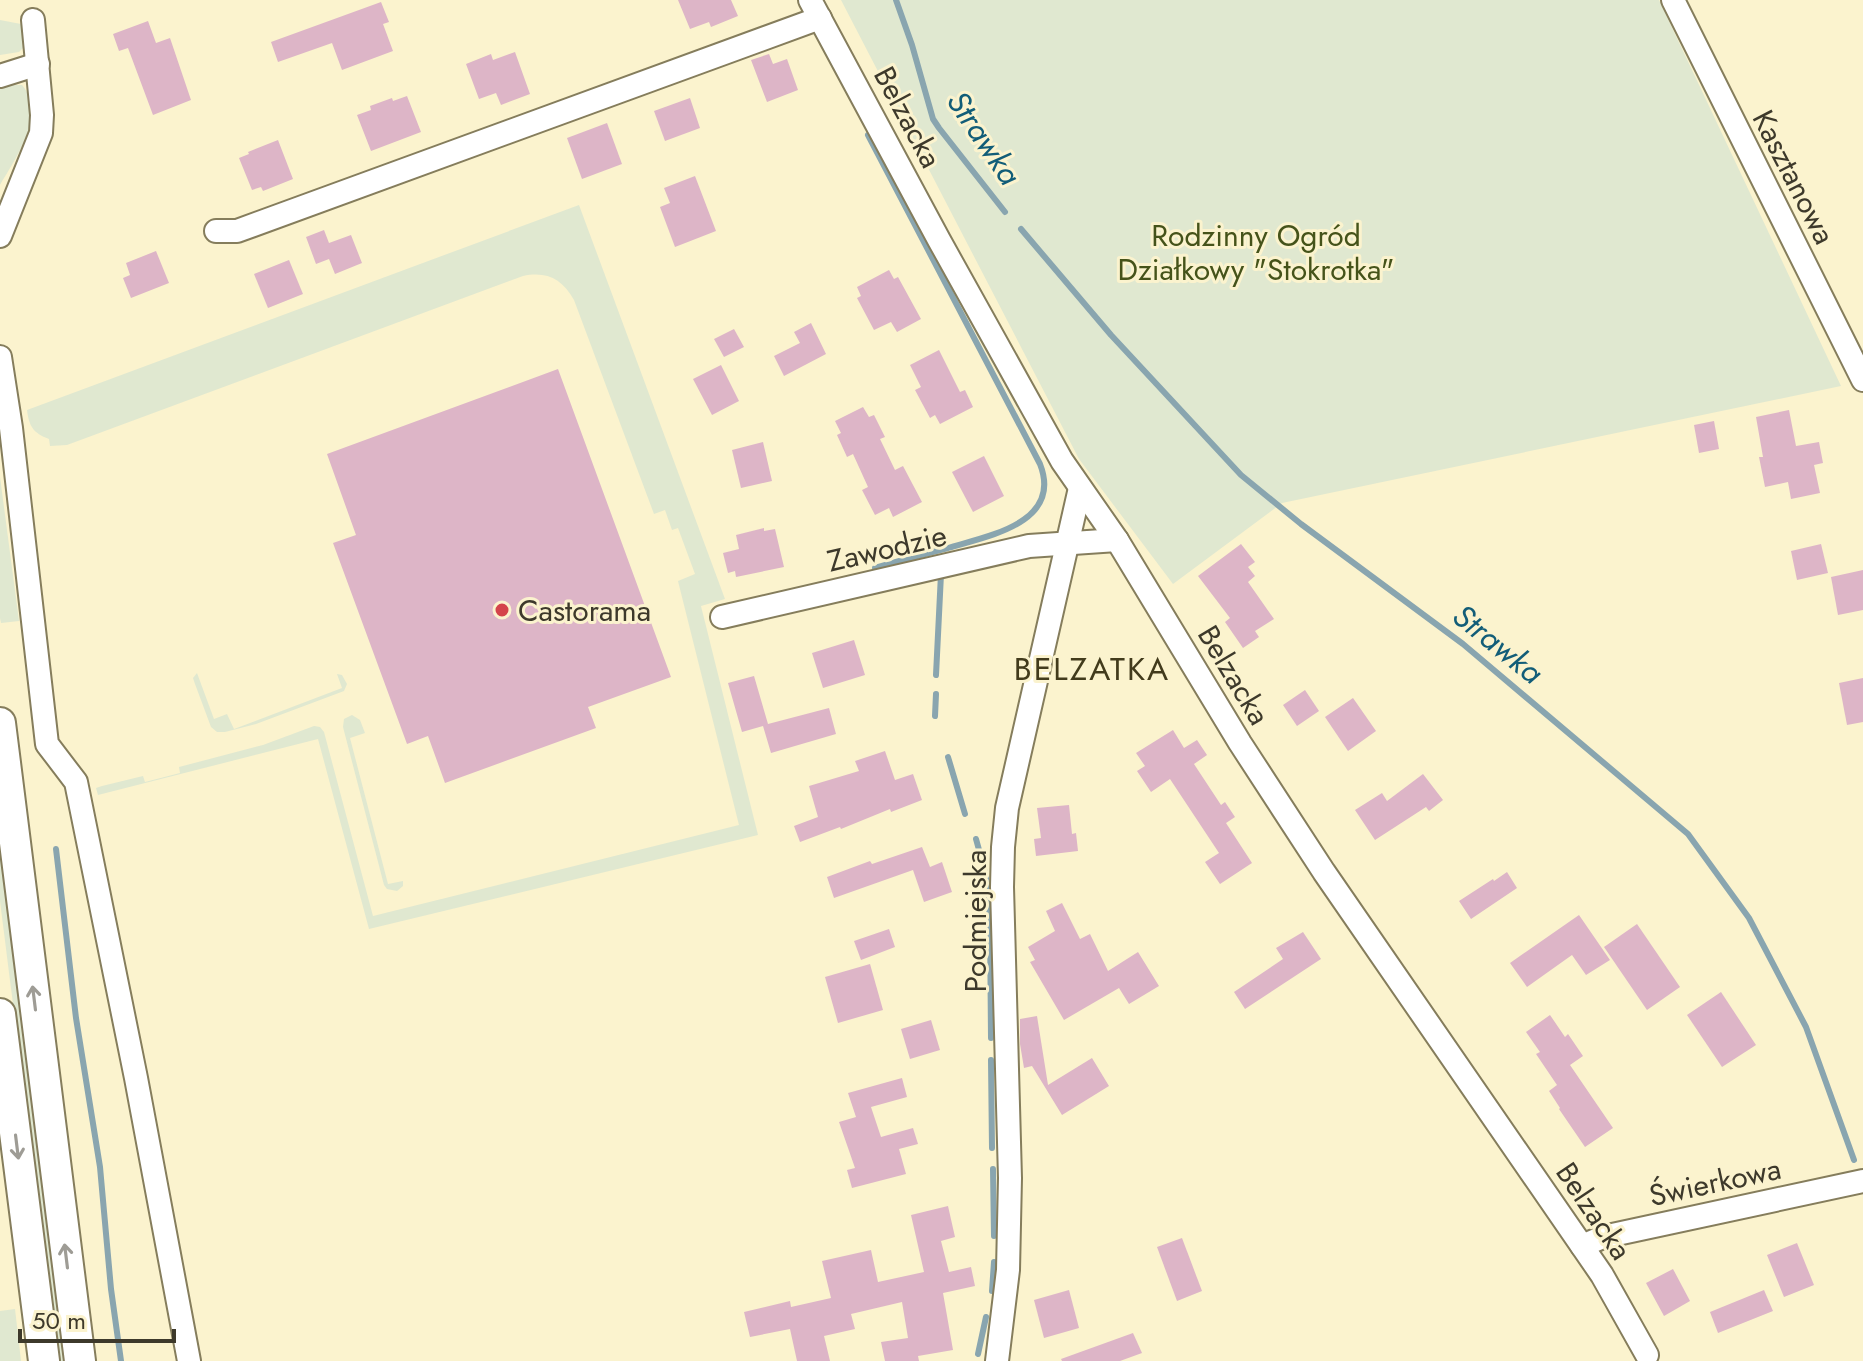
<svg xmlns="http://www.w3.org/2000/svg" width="1863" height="1361" font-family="Jost,sans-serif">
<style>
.green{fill:#e0e8d0}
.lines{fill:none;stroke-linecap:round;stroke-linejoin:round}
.stream{stroke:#89a5af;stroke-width:6}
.building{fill:#ddb5c7}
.street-casing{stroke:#857d5c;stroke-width:26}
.secondary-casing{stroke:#857d5c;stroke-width:34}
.street{stroke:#fff;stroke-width:22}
.secondary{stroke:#fff;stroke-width:30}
.oneway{stroke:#9e9c95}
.poi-dot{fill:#d4444b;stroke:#fbf3ce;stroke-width:3}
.labels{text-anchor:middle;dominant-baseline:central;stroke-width:6;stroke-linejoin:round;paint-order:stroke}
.street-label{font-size:30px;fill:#3d392b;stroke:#fbf3ce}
.park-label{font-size:30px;fill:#45531a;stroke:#fbf3ce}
.poi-label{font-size:30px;fill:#3d392b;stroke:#fbf3ce;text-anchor:start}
.water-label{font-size:32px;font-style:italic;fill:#125d78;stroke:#fbf3ce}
.neighbourhood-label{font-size:32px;letter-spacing:2px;fill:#423b1c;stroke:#fbf3ce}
</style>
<rect width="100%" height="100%" fill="#fbf3ce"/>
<g class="green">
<path d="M841 0H1659L1841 386 1282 503 1173 584 1079 459Z"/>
<path d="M0 20 21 24 23 48 19 52 0 55Z"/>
<path d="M13 85H22C47 114 16 158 0 185V88Z"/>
<path d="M579 205 725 599 701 606 758 835 369 929 318 739 98 795 96 788 102 786 143 776 145 782 180 773 179 767 263 745 314 726 320 727 324 732 373 916 739 825 678 581 695 574 678 528 672 530 665 510 654 514 574 300C562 279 547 271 523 276L67 445 50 446 49 439C33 433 29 426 27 410Z"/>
<path d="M0 477 19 621 1 623 0 618Z"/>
<path d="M197 673 214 719 227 714 234 729 342 688 337 674 342 675 347 684 344 691 256 724 225 732H217L211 727 195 684 193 678Z"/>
<path d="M352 715 360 720 365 733 350 738 388 884 403 881V886L397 891 387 889 384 885 343 727 344 719Z"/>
<path d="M0 834 68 1361H58L0 901Z"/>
<path d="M15 1309 21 1361H0V1311Z"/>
</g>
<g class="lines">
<g class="stream">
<path d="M896 0 912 45 933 119 939 128 1005 212"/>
<path d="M868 135 1040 464C1063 523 988 536 948 548 924 554 899 561 875 568"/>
<path d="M1021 229 1111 335 1241 475 1301 524 1463 644 1688 834 1749 918 1806 1027 1854 1160"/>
<path d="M936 675 941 574"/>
<path d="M935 716 936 694"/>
<path d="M948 757 965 814"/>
<path d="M976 839 986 875 990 920 991 1038"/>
<path d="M56 849 76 1018 100 1167 111 1289 121 1361"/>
<path d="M991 1060 992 1148"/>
<path d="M993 1169 994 1236"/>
<path d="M992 1291 994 1262"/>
<path d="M978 1354 986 1317"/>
</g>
</g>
<g class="building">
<path d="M678 0H731L738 16 711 27 709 22 690 29Z"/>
<path d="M381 2 389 22 383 24 393 51 342 70 332 43 278 62 271 42Z"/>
<path d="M148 21 156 43 170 38 191 100 153 115 128 48 119 51 113 34Z"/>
<path d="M515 52 530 94 501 105 496 93 479 99 466 64 491 54 493 60Z"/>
<path d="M769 54 773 64 787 59 798 90 767 102 751 60Z"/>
<path d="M407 96 421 132 371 151 357 115 371 110 370 106 392 98 393 101Z"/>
<path d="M690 98 700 128 665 141 654 111Z"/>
<path d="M607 123 622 164 582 179 567 138Z"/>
<path d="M278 140 293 179 263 191 261 187 252 190 239 158 249 154 248 152Z"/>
<path d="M695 176 716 231 675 247 660 207 670 203 664 188Z"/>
<path d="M324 230 329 243 351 235 362 263 335 274 329 259 316 264 306 237Z"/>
<path d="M156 251 169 283 131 298 123 278 130 275 126 263Z"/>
<path d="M289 260 303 294 268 308 254 274Z"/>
<path d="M889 270 894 279 898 277 921 319 897 332 891 322 874 330 857 298 861 296 857 287Z"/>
<path d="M811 323 826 354 784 376 774 356 800 343 794 332Z"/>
<path d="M734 329 744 347 724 357 714 339Z"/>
<path d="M939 350 960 392 965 390 973 407 940 424 935 415 930 418 915 390 921 387 910 365Z"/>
<path d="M721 365 739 401 712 415 693 379Z"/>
<path d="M558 369 671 677 588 707 596 728 445 783 428 736 407 744 333 543 356 535 327 454Z"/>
<path d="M863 407 869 417 874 415 885 437 880 439 895 470 903 466 922 502 893 517 889 508 875 515 862 490 868 487 853 454 847 457 837 435 841 433 835 421Z"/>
<path d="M1789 410 1796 446 1819 442 1823 463 1814 465 1820 493 1791 499 1788 482 1765 487 1759 457H1763L1756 417Z"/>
<path d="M1714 421 1719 449 1699 453 1694 425Z"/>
<path d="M763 442 772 481 741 488 732 450Z"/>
<path d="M984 456 1004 496 973 512 952 472Z"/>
<path d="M764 528V531L775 529 784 567 736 577 735 571 728 573 723 553 739 549 736 535Z"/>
<path d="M1241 544 1255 562 1248 567 1255 576 1248 582 1274 619 1255 631 1259 637 1243 648 1225 622 1230 618 1198 576Z"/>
<path d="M1821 544 1828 573 1797 580 1791 551Z"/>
<path d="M1863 570V610L1838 615 1831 577Z"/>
<path d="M854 640 865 675 823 688 812 653Z"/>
<path d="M754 676 768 724 829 708 836 734 771 753 763 726 742 732 728 683Z"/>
<path d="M1863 678V722L1847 725 1839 683Z"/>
<path d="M1305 690 1319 711 1297 726 1283 705Z"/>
<path d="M1353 698 1376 731 1348 751 1325 717Z"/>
<path d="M1173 730 1184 748 1197 740 1207 755 1194 764 1221 805 1225 802 1235 817 1226 823 1252 863 1220 884 1205 862 1219 853 1170 779 1151 792 1137 771 1145 766 1136 753Z"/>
<path d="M885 751 895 780 913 774 922 800 891 812 890 809 841 829 840 827 800 842 794 826 818 817 809 786 859 771 855 761Z"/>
<path d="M1423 774 1443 800 1429 811 1426 807 1375 840 1355 810 1382 793 1387 801Z"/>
<path d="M1069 805 1072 834 1076 833 1078 851 1036 856 1034 839 1041 838 1037 808Z"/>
<path d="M922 847 930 867 942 862 952 892 924 902 913 870 834 898 827 877 870 861 872 864Z"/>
<path d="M1507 872 1517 888 1471 919 1459 901 1493 879 1494 881Z"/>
<path d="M1062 903 1080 939 1090 934 1108 971 1138 952 1159 986 1129 1004 1119 988 1064 1020 1030 962 1035 960 1028 947 1055 931 1046 911Z"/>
<path d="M1579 915 1610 960 1586 975 1572 955 1527 987 1510 963Z"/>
<path d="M1637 924 1680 987 1647 1010 1604 947Z"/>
<path d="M889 929 895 947 861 960 854 941Z"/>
<path d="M1303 932 1321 959 1245 1009 1234 992 1283 959 1276 948Z"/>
<path d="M870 964 883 1010 838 1023 825 977Z"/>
<path d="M1721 992 1756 1045 1722 1067 1687 1015Z"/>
<path d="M1550 1015 1565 1037 1568 1034 1583 1056 1570 1065 1613 1128 1585 1147 1559 1109 1560 1108 1549 1091 1557 1085 1536 1054 1540 1052 1526 1032Z"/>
<path d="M1037 1016 1048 1085 1092 1058 1109 1086 1062 1115 1032 1066 1024 1068 1020 1044V1019Z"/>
<path d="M931 1020 940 1050 910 1059 901 1029Z"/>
<path d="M902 1078 907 1097 871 1107 881 1137 913 1128 918 1144 899 1149 906 1174 852 1188 847 1170 855 1168 839 1122 856 1117 848 1093Z"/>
<path d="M948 1206 955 1237 941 1241 949 1272 971 1267 975 1286 943 1293 953 1350 918 1356 919 1361H885L881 1342 908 1338 902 1302 851 1314 855 1329 824 1336 830 1361H797L790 1329 750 1337 744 1312 790 1301 791 1307 831 1298 822 1261 871 1250 878 1282 924 1272 911 1215Z"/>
<path d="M1182 1238 1202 1291 1177 1301 1157 1247Z"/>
<path d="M1797 1243 1814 1285 1784 1297 1767 1255Z"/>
<path d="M1673 1269 1690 1301 1664 1316 1646 1283Z"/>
<path d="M1069 1290 1079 1328 1044 1338 1034 1300Z"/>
<path d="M1764 1290 1773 1311 1718 1333 1710 1312Z"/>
<path d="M1133 1333 1142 1353 1120 1361H1062L1061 1359Z"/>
</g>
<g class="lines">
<g class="street-casing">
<g id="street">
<path d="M810 0 939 240 1062 461 1117 540 1240 743 1324 872 1602 1275 1647 1355"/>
<path d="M1673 0 1863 380"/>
<path d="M0 76 38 64"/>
<path d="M216 231H237L820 18"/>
<path d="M0 236 41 133 42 115 33 20"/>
<path d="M0 357 11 428 47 744 76 782 136 1078 189 1361"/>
<path d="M722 617 1029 546 1117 540"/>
<path d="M1582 1246 1603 1237 1863 1181"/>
<path d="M997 1361 1008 1270 1010 1178 1002 887 1003 847 1007 808 1080 488"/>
</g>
</g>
<g class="secondary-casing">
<g id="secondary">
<path d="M0 723 80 1361"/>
<path d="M0 1014 44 1361"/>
</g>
</g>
<use href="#street" class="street"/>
<use href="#secondary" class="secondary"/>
</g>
<defs><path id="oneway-shaft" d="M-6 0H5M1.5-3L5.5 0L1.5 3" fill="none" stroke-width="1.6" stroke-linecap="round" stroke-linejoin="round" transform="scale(2)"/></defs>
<g class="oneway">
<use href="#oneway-shaft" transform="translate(34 998) rotate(-97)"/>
<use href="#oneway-shaft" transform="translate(17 1147) rotate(83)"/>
<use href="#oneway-shaft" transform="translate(66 1256) rotate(-97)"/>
</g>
<circle class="poi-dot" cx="502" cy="610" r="8"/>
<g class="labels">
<g class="street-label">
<text transform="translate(908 117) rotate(62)">Belzacka</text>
<text transform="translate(1794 177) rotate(63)">Kasztanowa</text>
<text transform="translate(887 548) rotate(-13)">Zawodzie</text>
<text transform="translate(1234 675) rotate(59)">Belzacka</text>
<text transform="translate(975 921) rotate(-90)">Podmiejska</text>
<text transform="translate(1715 1182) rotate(-12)">Świerkowa</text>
<text transform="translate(1594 1211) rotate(56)">Belzacka</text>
</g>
<g class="park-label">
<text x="1256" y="235">Rodzinny Ogród<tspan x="1256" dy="34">Działkowy "Stokrotka"</tspan></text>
</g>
<g class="poi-label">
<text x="518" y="610">Castorama</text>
</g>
<g class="water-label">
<text transform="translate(984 138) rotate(56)">Strawka</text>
<text transform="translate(1498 644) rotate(39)">Strawka</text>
</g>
<g class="neighbourhood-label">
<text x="1092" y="669">BELZATKA</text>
</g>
</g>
<path d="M20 1329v12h154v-12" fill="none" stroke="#3d392b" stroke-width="4"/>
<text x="32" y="1329" font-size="24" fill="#3d392b" stroke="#fbf3ce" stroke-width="6" paint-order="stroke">50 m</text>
</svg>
